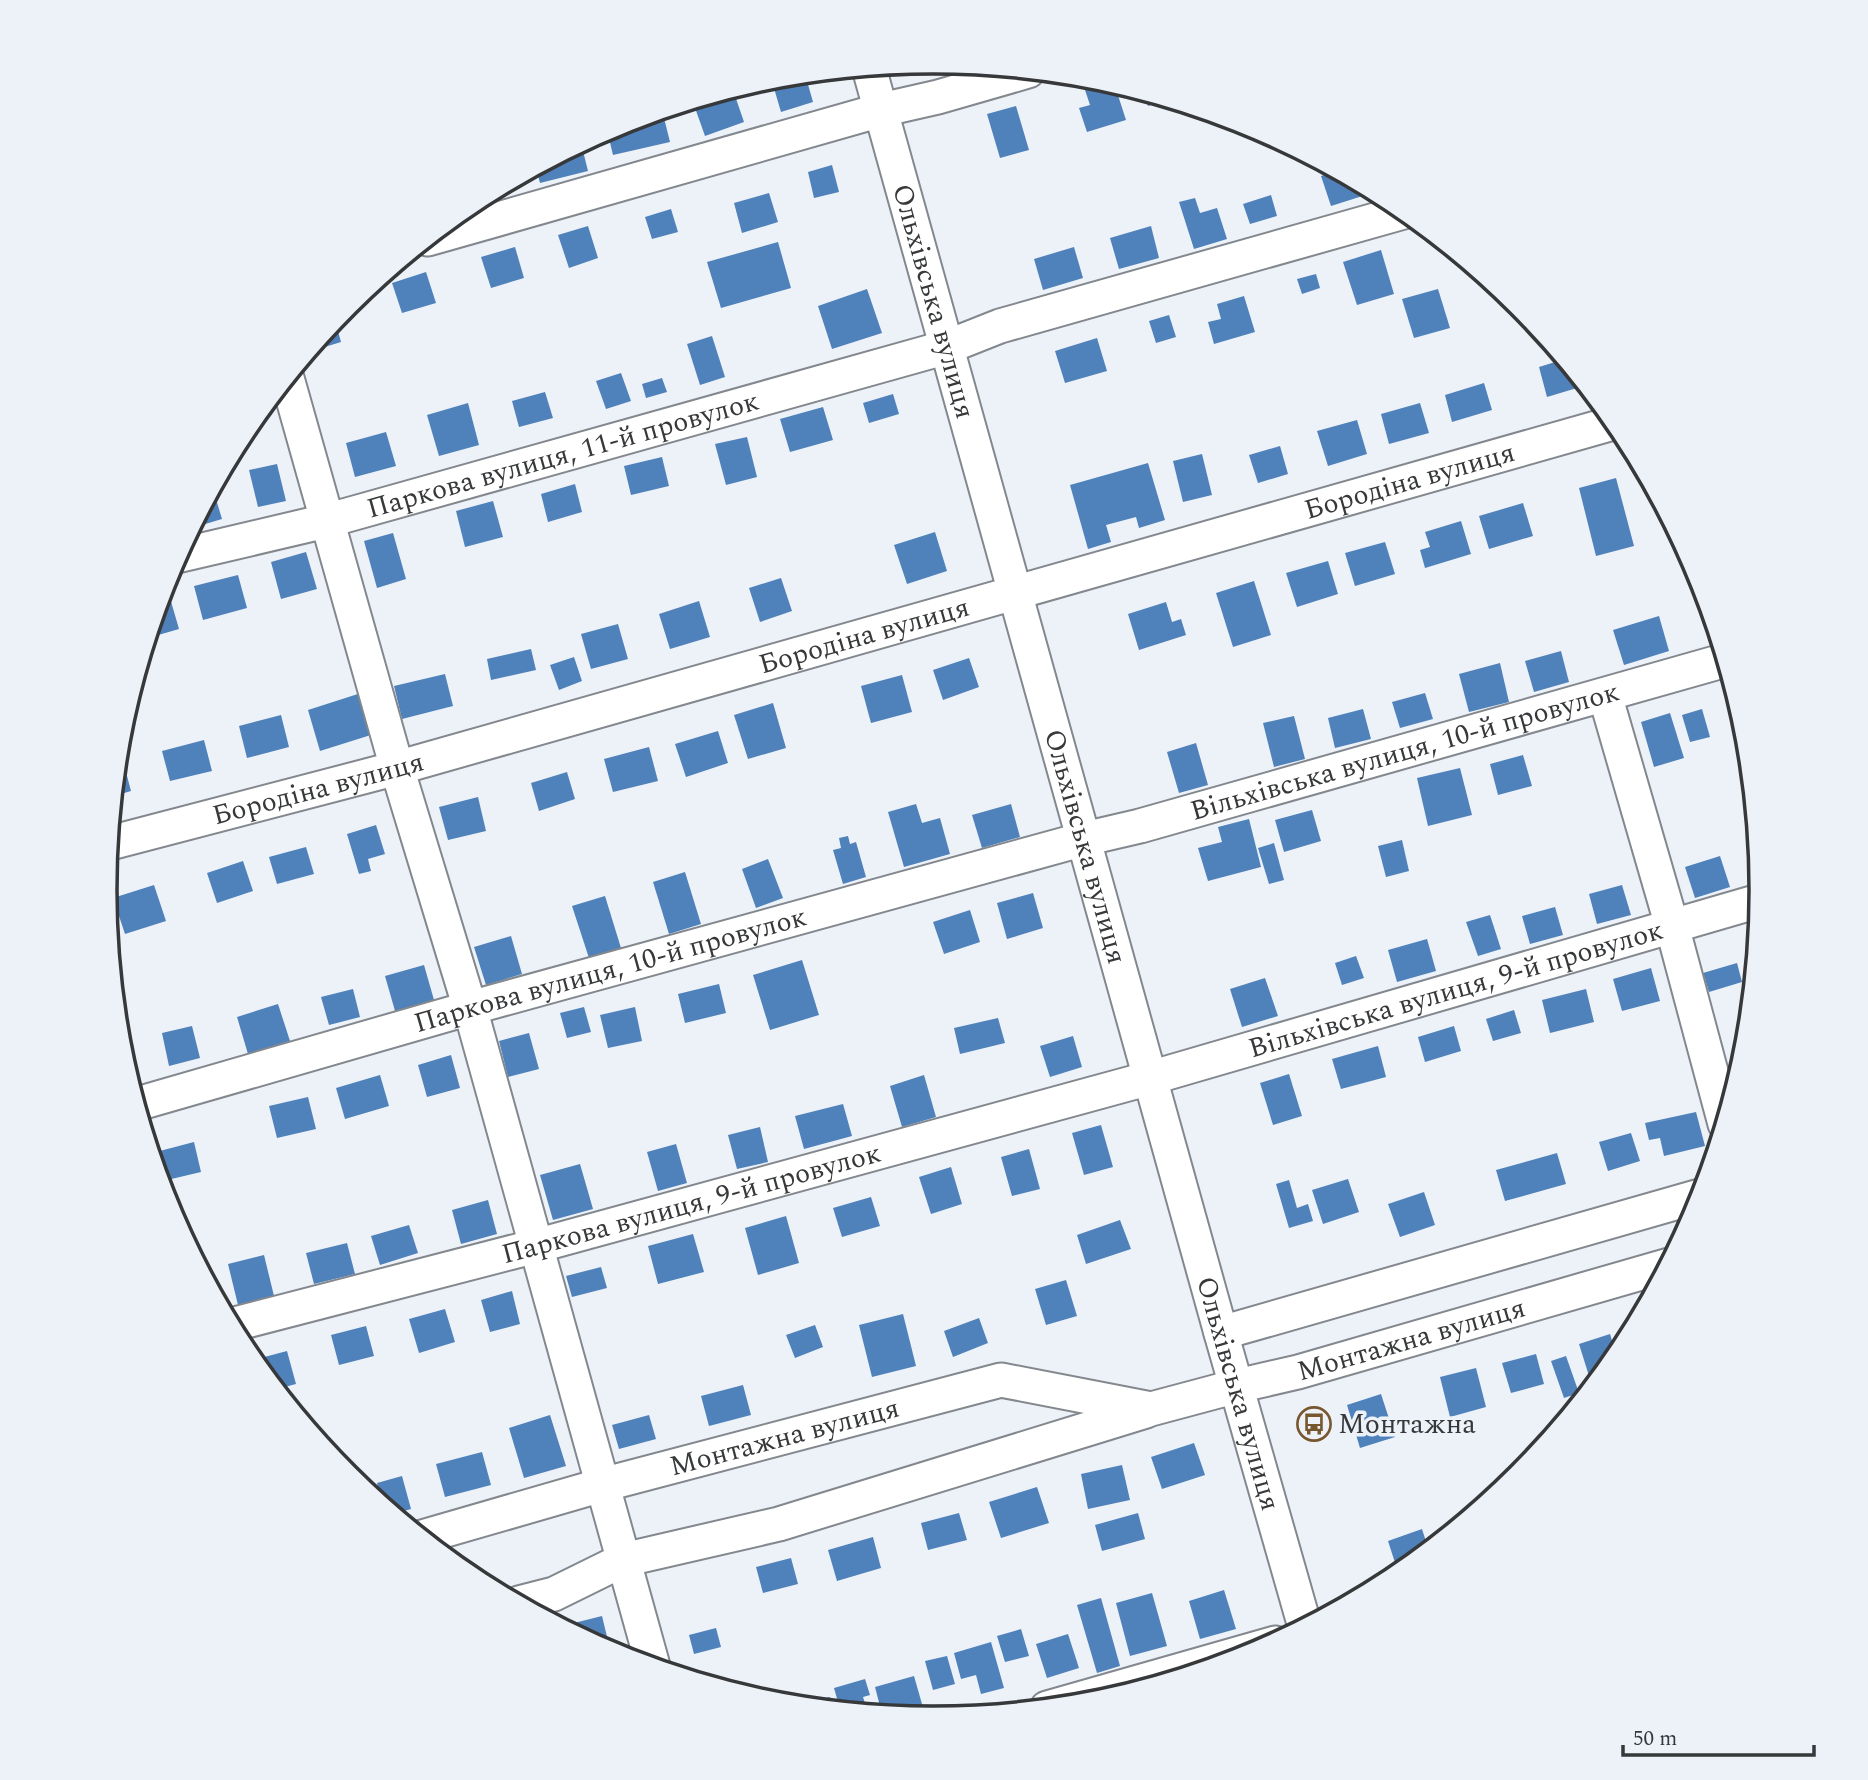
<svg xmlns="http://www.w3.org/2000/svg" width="1868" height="1780" font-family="Spectral,serif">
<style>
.building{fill:#4f81ba}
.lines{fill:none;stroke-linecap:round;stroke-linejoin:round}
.minor-casing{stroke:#83888e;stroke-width:37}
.minor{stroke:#fff;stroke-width:33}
.labels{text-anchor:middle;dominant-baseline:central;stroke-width:7;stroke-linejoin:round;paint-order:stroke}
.street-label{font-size:28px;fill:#36383a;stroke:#edf2f9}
.poi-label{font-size:28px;fill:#36383a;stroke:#edf2f9;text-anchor:start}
.rim{fill:none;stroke:#36383a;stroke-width:3.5}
</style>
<rect width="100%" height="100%" fill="#edf2f9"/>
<g class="building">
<path d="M805 74 813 102 781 112 771 78Z"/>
<path d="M1111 82 1114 83 1126 120 1087 132 1079 108 1090 105 1085 90Z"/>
<path d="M733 90 744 122 705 136 694 105Z"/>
<path d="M1143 92 1168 99 1148 106Z"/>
<path d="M1016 106 1029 150 1000 158 987 114Z"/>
<path d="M662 110 670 142 613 155 607 130 617 124Z"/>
<path d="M581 143 588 171 540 183 536 168Z"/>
<path d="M832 165 839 192 814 198 808 172Z"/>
<path d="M1338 171 1370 188 1372 193 1331 206 1321 176Z"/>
<path d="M769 193 778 222 742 233 734 203Z"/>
<path d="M1271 195 1277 216 1250 224 1243 204Z"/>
<path d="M1195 198 1200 213 1217 208 1227 239 1194 249 1179 202Z"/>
<path d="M671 209 678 232 652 239 645 217Z"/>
<path d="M588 226 598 258 569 268 558 235Z"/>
<path d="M1151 226 1159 258 1119 269 1110 238Z"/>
<path d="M778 242 791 288 721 308 707 262Z"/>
<path d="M515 247 524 278 491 288 481 257Z"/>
<path d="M1074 247 1083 278 1043 290 1034 259Z"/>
<path d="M1381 250 1394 294 1357 305 1343 262Z"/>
<path d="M426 272 436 303 402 313 392 283Z"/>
<path d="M1316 274 1320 288 1302 294 1297 279Z"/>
<path d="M867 289 882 333 832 349 818 306Z"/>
<path d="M1438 289 1450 328 1414 338 1402 299Z"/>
<path d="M1244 296 1255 332 1214 344 1208 322 1221 319 1217 304Z"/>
<path d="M1169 315 1176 337 1156 343 1149 321Z"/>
<path d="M335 320 341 342 315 350 314 346Z"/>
<path d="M712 336 725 377 700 385 687 344Z"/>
<path d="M1097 338 1107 371 1065 383 1055 351Z"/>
<path d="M1565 359 1587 385 1547 397 1539 367Z"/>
<path d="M621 373 631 401 606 409 596 381Z"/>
<path d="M662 378 667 392 646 398 642 384Z"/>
<path d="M1484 383 1492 410 1452 422 1445 395Z"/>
<path d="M545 392 553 418 519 427 512 401Z"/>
<path d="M893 394 899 414 869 423 863 403Z"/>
<path d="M468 403 479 445 439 456 427 415Z"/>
<path d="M1420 403 1429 433 1389 444 1381 414Z"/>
<path d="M823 407 833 440 790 452 780 419Z"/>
<path d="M1357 420 1367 454 1328 466 1317 431Z"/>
<path d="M386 432 396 466 355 477 346 443Z"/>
<path d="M747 437 757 477 726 485 715 444Z"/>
<path d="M1280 446 1288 474 1258 483 1249 455Z"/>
<path d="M1202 454 1212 495 1183 502 1173 461Z"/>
<path d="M662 457 669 486 631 495 624 466Z"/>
<path d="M1148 463 1165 520 1139 528 1136 517 1106 525 1111 542 1088 549 1070 485Z"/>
<path d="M277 464 286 501 258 507 249 470Z"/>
<path d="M1616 478 1634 546 1596 556 1579 488Z"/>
<path d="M575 484 582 512 548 522 541 494Z"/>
<path d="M213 489 222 519 192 528Z"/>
<path d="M493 501 503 537 465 547 456 511Z"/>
<path d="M1523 503 1533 536 1489 549 1479 516Z"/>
<path d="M1461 521 1471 554 1425 568 1420 550 1430 547 1425 532Z"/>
<path d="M935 532 947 571 907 584 894 545Z"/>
<path d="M393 533 406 579 377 588 364 541Z"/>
<path d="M1385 542 1395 574 1355 586 1345 553Z"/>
<path d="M306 552 317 589 281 599 271 562Z"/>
<path d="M1328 561 1338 594 1297 607 1286 573Z"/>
<path d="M238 575 247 608 203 620 194 586Z"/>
<path d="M781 578 792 611 760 622 749 588Z"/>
<path d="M1254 581 1271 635 1233 647 1216 593Z"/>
<path d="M168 591 179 629 148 638 162 593Z"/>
<path d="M699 601 710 637 670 649 659 614Z"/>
<path d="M1166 602 1172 622 1181 619 1186 635 1139 650 1128 614Z"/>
<path d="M1659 616 1669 651 1624 665 1613 630Z"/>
<path d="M618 624 628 659 591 669 581 634Z"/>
<path d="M531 649 536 670 491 680 487 659Z"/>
<path d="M1561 651 1569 682 1534 692 1525 661Z"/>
<path d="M574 657 582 681 559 690 550 665Z"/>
<path d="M969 658 979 687 943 700 933 670Z"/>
<path d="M1500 663 1509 702 1469 712 1459 674Z"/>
<path d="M445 674 453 706 402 719 394 686Z"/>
<path d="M902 675 912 712 871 723 861 686Z"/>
<path d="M361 693 374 734 320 751 308 710Z"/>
<path d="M1425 693 1433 719 1400 728 1392 702Z"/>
<path d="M1736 693 1746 724 1741 726 1731 695Z"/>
<path d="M773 703 786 748 748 759 734 715Z"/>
<path d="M1363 709 1371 739 1335 748 1328 718Z"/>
<path d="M1702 709 1710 737 1690 742 1682 715Z"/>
<path d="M1670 713 1684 758 1654 767 1641 722Z"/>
<path d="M281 715 289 747 247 758 239 726Z"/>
<path d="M1294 716 1305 759 1274 767 1263 723Z"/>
<path d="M718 731 728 763 686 777 675 744Z"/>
<path d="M204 740 212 771 170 781 162 751Z"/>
<path d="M1196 743 1208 785 1179 793 1167 752Z"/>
<path d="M649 747 658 781 613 792 604 759Z"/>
<path d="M1523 755 1532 786 1498 795 1490 764Z"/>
<path d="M123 761 131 791 114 796 118 762Z"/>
<path d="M1460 768 1472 815 1428 826 1417 778Z"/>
<path d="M567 772 575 799 539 811 531 783Z"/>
<path d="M478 797 486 831 448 840 439 807Z"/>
<path d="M916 804 922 823 940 818 950 854 904 867 888 812Z"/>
<path d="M1011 804 1020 837 982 848 972 815Z"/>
<path d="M1312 810 1321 841 1284 852 1275 820Z"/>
<path d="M1249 819 1261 867 1208 881 1198 848 1222 842 1218 827Z"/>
<path d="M376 825 385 854 368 859 371 871 359 874 347 834Z"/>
<path d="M848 836 850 844 856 842 866 877 843 884 833 850 841 848 839 838Z"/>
<path d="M1402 840 1409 871 1386 877 1378 846Z"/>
<path d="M1274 843 1284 880 1269 884 1258 848Z"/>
<path d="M306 847 314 874 277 884 269 857Z"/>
<path d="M1720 856 1730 887 1695 898 1685 867Z"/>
<path d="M768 859 783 898 756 908 742 869Z"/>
<path d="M243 861 253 891 217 903 207 873Z"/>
<path d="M685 872 701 924 669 934 653 882Z"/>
<path d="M154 885 166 921 125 934 113 898Z"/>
<path d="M1622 885 1631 915 1597 924 1589 894Z"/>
<path d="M1033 893 1043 928 1007 939 997 903Z"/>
<path d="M605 896 621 948 589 958 572 906Z"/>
<path d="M1555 907 1563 935 1530 944 1522 916Z"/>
<path d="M970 910 980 942 944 954 933 922Z"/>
<path d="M1490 915 1501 949 1478 956 1466 922Z"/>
<path d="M511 936 522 974 486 985 474 947Z"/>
<path d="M1427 939 1436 971 1397 982 1388 950Z"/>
<path d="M1356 956 1364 978 1342 985 1335 963Z"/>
<path d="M802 960 819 1015 770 1030 753 975Z"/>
<path d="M1737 963 1742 982 1709 992 1703 973Z"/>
<path d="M424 965 434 1000 395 1011 385 976Z"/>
<path d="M1651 968 1660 1001 1622 1011 1613 979Z"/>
<path d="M1265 978 1278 1016 1242 1027 1230 989Z"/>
<path d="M719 984 726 1013 685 1023 678 994Z"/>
<path d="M353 989 360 1017 329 1025 321 997Z"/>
<path d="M1586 989 1594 1022 1550 1033 1542 1000Z"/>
<path d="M278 1004 290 1041 248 1054 237 1017Z"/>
<path d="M584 1007 591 1032 567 1038 560 1013Z"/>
<path d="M635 1007 642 1041 608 1048 600 1015Z"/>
<path d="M1514 1010 1521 1033 1493 1041 1486 1019Z"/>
<path d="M998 1018 1005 1043 960 1054 954 1028Z"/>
<path d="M192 1026 200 1058 169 1066 162 1033Z"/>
<path d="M1454 1026 1461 1051 1425 1062 1418 1037Z"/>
<path d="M529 1033 539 1069 508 1077 499 1041Z"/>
<path d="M1073 1036 1082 1067 1050 1077 1040 1046Z"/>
<path d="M1378 1046 1386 1077 1341 1089 1332 1059Z"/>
<path d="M451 1055 460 1088 427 1097 418 1065Z"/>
<path d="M1289 1074 1302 1116 1273 1125 1260 1083Z"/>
<path d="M380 1075 389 1106 345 1119 336 1088Z"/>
<path d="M924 1075 936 1117 902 1127 890 1086Z"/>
<path d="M308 1097 316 1129 277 1138 269 1106Z"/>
<path d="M843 1104 852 1136 804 1149 795 1116Z"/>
<path d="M1696 1112 1705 1146 1664 1156 1660 1138 1649 1140 1645 1123Z"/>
<path d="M1101 1125 1113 1167 1084 1175 1072 1133Z"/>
<path d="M760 1127 768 1162 737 1169 728 1135Z"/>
<path d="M1631 1133 1640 1161 1608 1171 1599 1142Z"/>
<path d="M194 1142 201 1172 163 1181 156 1152Z"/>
<path d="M676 1144 687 1183 658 1191 647 1152Z"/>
<path d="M1029 1149 1040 1189 1012 1196 1001 1157Z"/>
<path d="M1557 1153 1566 1184 1505 1201 1496 1170Z"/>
<path d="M580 1164 593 1209 553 1220 540 1175Z"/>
<path d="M951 1167 962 1204 931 1214 919 1177Z"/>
<path d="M1348 1179 1359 1212 1323 1224 1312 1190Z"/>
<path d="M1289 1180 1297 1208 1308 1204 1313 1221 1289 1228 1276 1184Z"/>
<path d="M1424 1192 1435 1225 1400 1237 1388 1204Z"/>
<path d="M871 1197 880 1226 842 1237 833 1208Z"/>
<path d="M488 1200 497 1234 461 1244 452 1210Z"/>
<path d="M786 1216 799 1263 758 1275 745 1228Z"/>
<path d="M1120 1220 1131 1249 1086 1264 1077 1235Z"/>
<path d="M409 1225 418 1253 380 1265 371 1236Z"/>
<path d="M693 1234 704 1272 658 1284 648 1246Z"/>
<path d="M347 1243 355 1274 314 1284 306 1253Z"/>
<path d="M264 1255 274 1296 238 1305 228 1264Z"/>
<path d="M601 1267 607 1288 572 1297 566 1276Z"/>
<path d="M1066 1280 1077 1316 1046 1325 1035 1289Z"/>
<path d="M512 1291 520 1324 490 1332 481 1300Z"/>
<path d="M445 1309 455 1342 419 1353 409 1319Z"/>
<path d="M903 1314 916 1366 872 1377 859 1325Z"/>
<path d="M979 1318 988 1343 953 1357 944 1331Z"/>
<path d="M815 1325 823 1347 795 1358 786 1335Z"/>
<path d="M366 1326 374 1356 339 1365 331 1335Z"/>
<path d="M1610 1334 1617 1357 1606 1371 1589 1376 1579 1344Z"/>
<path d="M287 1351 296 1384 277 1389 253 1360Z"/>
<path d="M1536 1354 1544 1384 1511 1393 1502 1363Z"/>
<path d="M1566 1356 1579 1393 1564 1398 1551 1361Z"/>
<path d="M1476 1368 1486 1407 1450 1417 1440 1377Z"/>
<path d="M743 1385 751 1415 709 1426 701 1396Z"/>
<path d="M1381 1394 1395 1437 1360 1448 1347 1405Z"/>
<path d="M550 1415 566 1466 524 1478 509 1428Z"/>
<path d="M649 1415 656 1439 619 1449 612 1425Z"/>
<path d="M1194 1443 1205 1475 1162 1489 1151 1457Z"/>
<path d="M482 1452 491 1485 445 1497 436 1464Z"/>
<path d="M1122 1465 1130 1500 1088 1509 1081 1474Z"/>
<path d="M402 1476 411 1509 394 1514 383 1505 377 1483Z"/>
<path d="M1037 1487 1049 1523 1001 1538 989 1502Z"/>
<path d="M959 1513 967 1540 928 1550 921 1523Z"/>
<path d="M1138 1513 1145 1539 1102 1551 1095 1525Z"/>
<path d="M1422 1529 1429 1551 1399 1575 1388 1541Z"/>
<path d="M873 1537 881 1568 837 1581 828 1550Z"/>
<path d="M791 1558 798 1584 763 1593 756 1567Z"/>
<path d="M1224 1590 1236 1629 1200 1639 1189 1601Z"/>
<path d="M1152 1593 1167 1646 1130 1656 1116 1603Z"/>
<path d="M1101 1598 1120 1666 1097 1673 1077 1605Z"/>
<path d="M602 1616 609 1645 601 1647 562 1626Z"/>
<path d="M716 1628 721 1647 694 1654 689 1635Z"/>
<path d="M1021 1629 1029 1656 1005 1662 997 1636Z"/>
<path d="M1068 1634 1079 1668 1047 1678 1036 1644Z"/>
<path d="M991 1642 1004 1688 981 1694 976 1675 961 1679 954 1653Z"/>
<path d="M947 1656 955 1684 933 1690 925 1661Z"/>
<path d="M914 1676 924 1711 906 1716 882 1714 875 1687Z"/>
<path d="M865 1679 870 1695 863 1697 867 1710 862 1712 840 1709 834 1688Z"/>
<path d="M830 1697 832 1709 801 1706 800 1704Z"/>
</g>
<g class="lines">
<g class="minor-casing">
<g id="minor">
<path id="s1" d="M869 68 1221 1333 1305 1627"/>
<path d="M428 239 881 110 938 97 1028 71"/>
<path d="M287 378 397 768 470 1008 653 1666"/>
<path id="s2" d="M177 556 326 521 947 347 1000 326 1407 211"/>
<path d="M1605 695 1672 926 1725 1124"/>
<path id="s3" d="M110 843 397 768 1617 422"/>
<path id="s4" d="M137 1104 470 1008 1084 839 1140 826 1726 660"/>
<path id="s5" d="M231 1325 536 1246 1150 1078 1762 900"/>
<path d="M1221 1333 1703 1195"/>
<path id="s6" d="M422 1537 602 1485 1001 1380 1151 1409 1237 1386 1298 1372 1669 1265"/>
<path d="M519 1603 554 1594 623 1560 779 1524 1146 1411"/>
<path d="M1047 1708 1275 1643"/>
</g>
</g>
<use href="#minor" class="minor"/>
</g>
<defs>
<g id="bus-ring" transform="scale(1.75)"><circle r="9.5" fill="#edf2f9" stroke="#78572e" stroke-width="1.5"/><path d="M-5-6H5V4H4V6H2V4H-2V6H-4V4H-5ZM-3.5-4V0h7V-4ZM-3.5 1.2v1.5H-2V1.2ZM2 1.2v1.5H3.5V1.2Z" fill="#78572e"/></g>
</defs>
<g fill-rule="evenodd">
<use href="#bus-ring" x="1314" y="1424"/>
</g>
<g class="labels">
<g class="street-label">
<text stroke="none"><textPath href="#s1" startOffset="242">Ольхівська вулиця</textPath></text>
<text stroke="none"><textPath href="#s2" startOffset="399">Паркова вулиця, 11-й провулок</textPath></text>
<text stroke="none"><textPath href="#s3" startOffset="1349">Бородіна вулиця</textPath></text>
<text stroke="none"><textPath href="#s3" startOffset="782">Бородіна вулиця</textPath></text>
<text stroke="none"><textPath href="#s4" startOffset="1316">Вільхівська вулиця, 10-й провулок</textPath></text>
<text stroke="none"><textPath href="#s3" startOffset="215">Бородіна вулиця</textPath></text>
<text stroke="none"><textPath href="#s1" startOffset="808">Ольхівська вулиця</textPath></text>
<text stroke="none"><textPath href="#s4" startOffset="492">Паркова вулиця, 10-й провулок</textPath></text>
<text stroke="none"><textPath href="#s5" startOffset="1270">Вільхівська вулиця, 9-й провулок</textPath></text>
<text stroke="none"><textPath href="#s5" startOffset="476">Паркова вулиця, 9-й провулок</textPath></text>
<text stroke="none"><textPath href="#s6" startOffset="1022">Монтажна вулиця</textPath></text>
<text stroke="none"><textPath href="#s1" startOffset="1376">Ольхівська вулиця</textPath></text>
<text stroke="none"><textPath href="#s6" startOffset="376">Монтажна вулиця</textPath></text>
</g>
<g class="poi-label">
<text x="1338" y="1424">Монтажна</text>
</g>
</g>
<path d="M0 0H1868V1780H0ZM117 890a816 816 0 1 1 1632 0a816 816 0 1 1-1632 0Z" fill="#edf2f9" fill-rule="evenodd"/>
<path class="rim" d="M117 890a816 816 0 1 1 1632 0a816 816 0 1 1-1632 0Z"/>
<path d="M1623 1745v10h191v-10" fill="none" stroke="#36383a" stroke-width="3.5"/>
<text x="1633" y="1745" font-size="21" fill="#36383a" stroke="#edf2f9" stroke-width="5" paint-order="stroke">50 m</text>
</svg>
